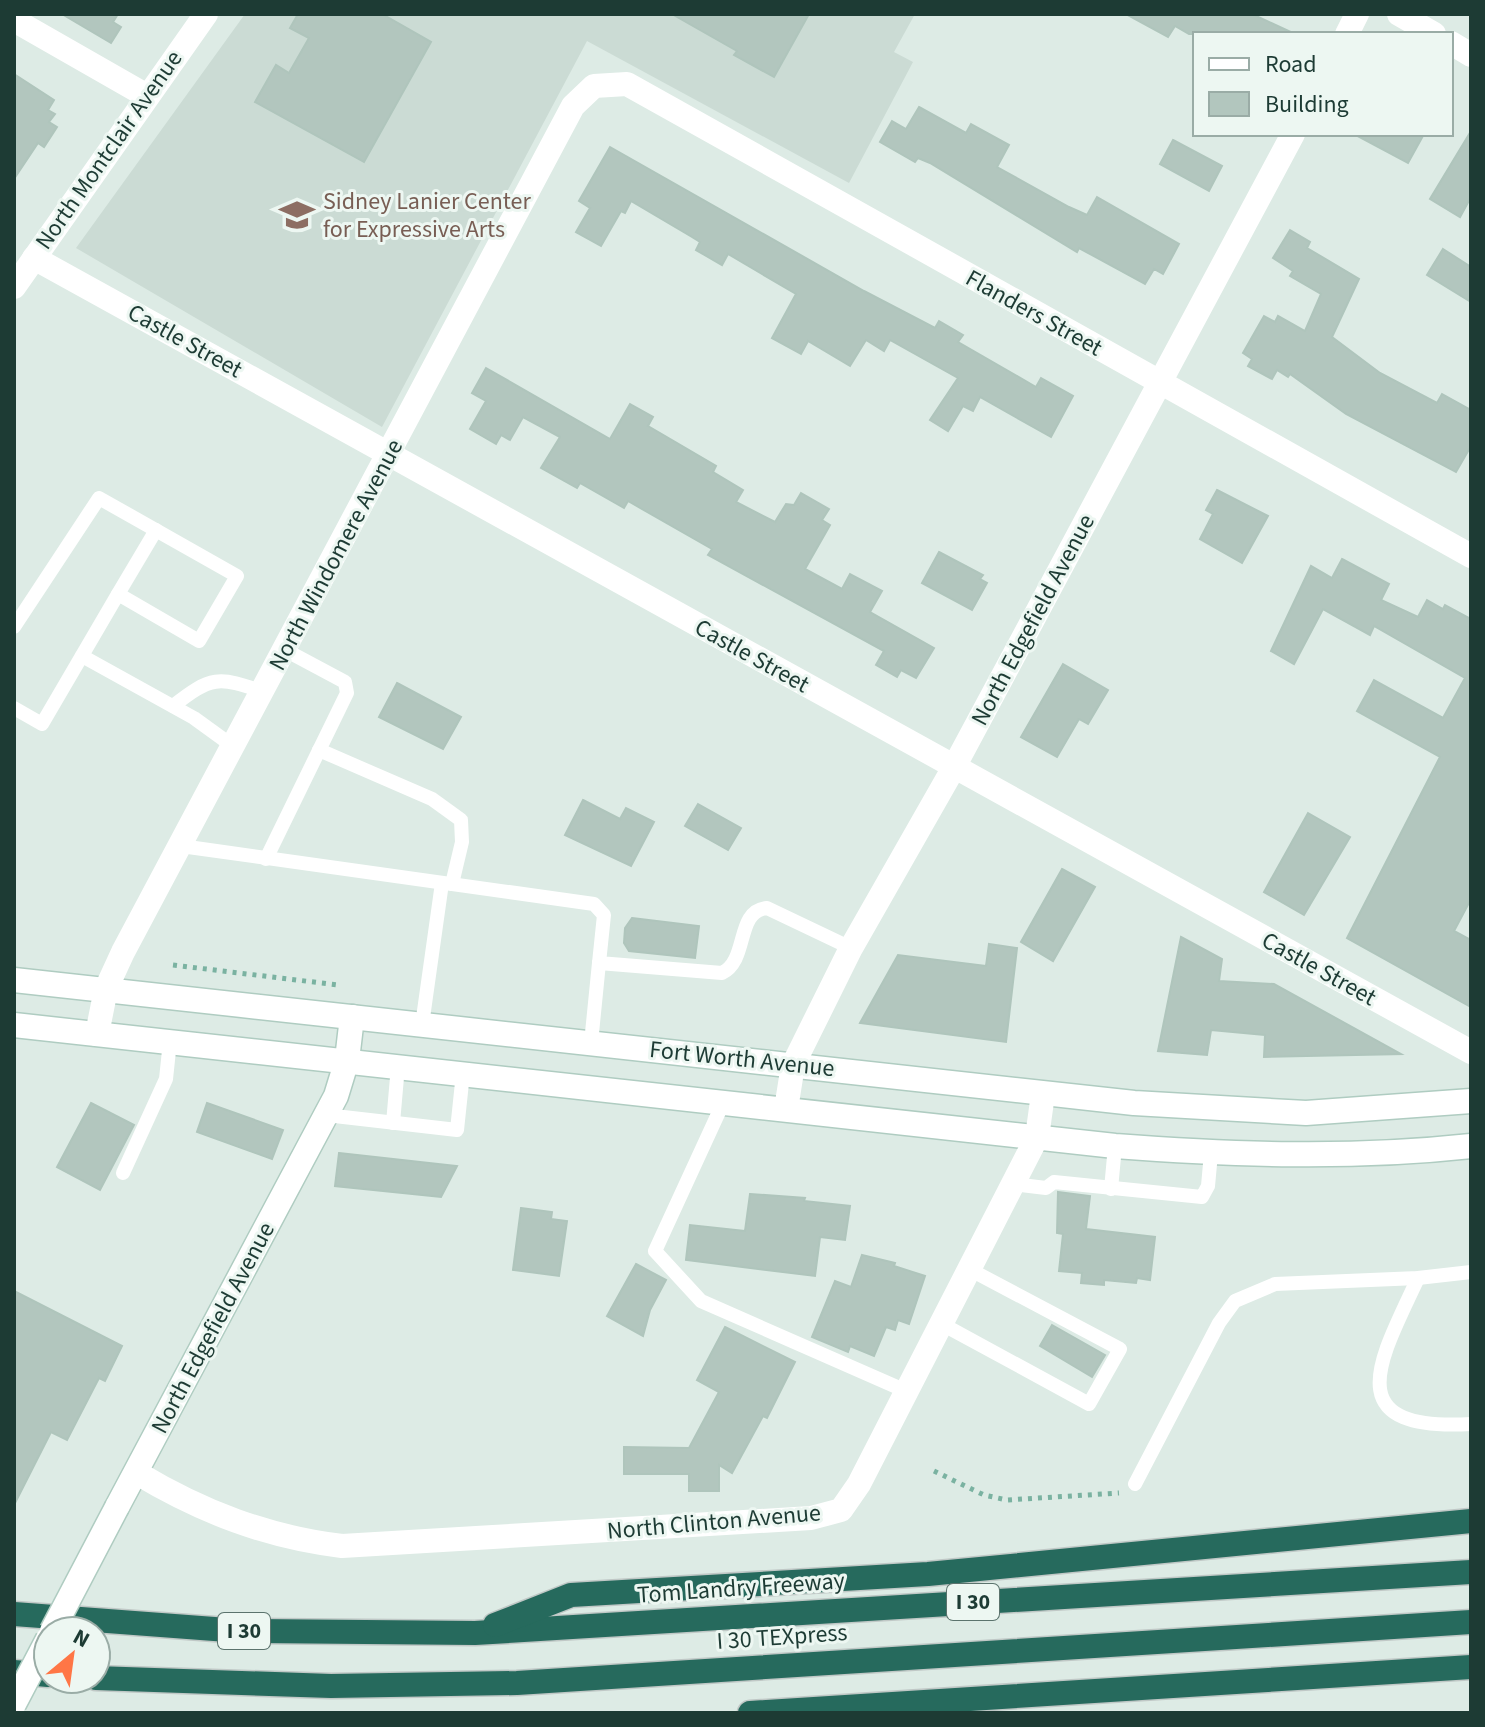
<svg xmlns="http://www.w3.org/2000/svg" width="1485" height="1727" font-family="'Source Sans 3',sans-serif">
<style>
.built{fill:#cbdbd4}
.building{fill:#b2c6be;stroke:#afc5bc;stroke-width:2}
.lines{fill:none;stroke-linecap:round;stroke-linejoin:round}
.secondary-casing{stroke:#afccc1;stroke-width:27}
.highway-casing{stroke:#c0c8c6;stroke-width:27}
.path{stroke:#7ab2a1;stroke-width:5;stroke-dasharray:4 6;stroke-linecap:butt}
.lane{stroke:#fff;stroke-width:14}
.street{stroke:#fff;stroke-width:24}
.secondary{stroke:#fff;stroke-width:24}
.highway{stroke:#266a5d;stroke-width:24}
.secondary-bridge-casing{stroke:#afccc1;stroke-width:27;stroke-linecap:butt}
.secondary-bridge{stroke:#fff;stroke-width:24}
.labels{text-anchor:middle;dominant-baseline:central;stroke-width:6;stroke-linejoin:round;paint-order:stroke}
.shield{fill:#edf7f2;stroke:#5b736d;stroke-width:2}
.shield-label{font-size:22px;font-weight:bold;fill:#1d3b34}
.street-label{font-size:24px;fill:#1d3b34;stroke:#edf7f2}
.education-label{font-size:24px;fill:#785e54;stroke:#edf7f2;text-anchor:start}
</style>
<rect width="100%" height="100%" fill="#ddebe5"/>
<path class="built" d="M245 14H915L894 52 913 62 849 183 587 41 382 427 76 248Z"/>
<g class="building">
<path d="M62 14H118L113 22 121 27 111 43Z"/>
<path d="M298 14H382L431 42 364 162 255 102 276 65 289 73 309 38 290 28Z"/>
<path d="M672 14H809L774 77 734 55 737 51Z"/>
<path d="M1126 14H1252L1295 34H1189L1175 26 1168 37Z"/>
<path d="M14 74 54 100 48 110 55 114 49 122 57 127 44 147 38 143 14 179Z"/>
<path d="M919 107 966 133 971 124 1009 145 997 167 1069 207 1087 215 1097 197 1179 244 1163 274 1154 269 1145 284 1079 248 1077 252 930 163 918 158 915 162 880 142 892 121 906 129Z"/>
<path d="M1471 131V197L1460 217 1430 199Z"/>
<path d="M1354 134H1424L1408 163Z"/>
<path d="M1173 140 1222 166 1209 191 1160 164Z"/>
<path d="M610 147 864 291 935 328 939 321 963 335 958 342 1036 387 1041 378 1073 396 1051 437 980 397 973 411 963 406 948 431 930 420 958 378 890 340 884 351 866 340 850 366 808 341 801 354 772 338 796 294 728 254 722 265 696 250 700 242 692 237 631 201 625 213 621 211 601 246 576 232 590 208 579 201Z"/>
<path d="M1290 230 1310 242 1307 248 1359 279 1332 337 1380 373 1437 403 1442 394 1471 410V446L1456 472 1346 414 1290 374 1288 377 1277 370 1272 379 1248 366 1252 359 1243 353 1264 316 1275 322 1278 316 1305 331 1321 294 1290 276 1293 271 1273 258Z"/>
<path d="M1443 249 1471 267V302L1427 275Z"/>
<path d="M486 368 610 439 630 404 653 417 648 426 716 466 713 472 743 490 736 502 775 522 786 504 794 505 801 493 829 509 822 520 830 525 805 569 842 589 850 574 882 591 870 612 934 648 916 678 901 670 897 677 876 665 884 651 708 555 712 549 628 501 624 508 580 483 577 488 541 468 560 437 523 417 510 440 501 435 496 444 470 429 486 401 472 393Z"/>
<path d="M1217 490 1268 516 1242 563 1200 539 1213 514 1206 510Z"/>
<path d="M939 552 983 575 980 579 987 583 972 610 922 583Z"/>
<path d="M1342 559 1389 584 1381 600 1418 617 1427 600 1443 609 1445 605 1471 619V899L1454 931 1471 940V1007L1347 938 1440 757 1357 711 1374 680 1443 718 1465 678 1374 626 1370 635 1323 609 1294 664 1271 651 1311 566 1332 578Z"/>
<path d="M1063 664 1108 690 1088 724 1079 719 1057 757 1021 737Z"/>
<path d="M397 683 461 717 443 749 379 717Z"/>
<path d="M583 800 620 819 626 808 654 822 631 866 565 835Z"/>
<path d="M698 804 741 828 728 850 685 826Z"/>
<path d="M1308 813 1350 837 1304 915 1264 892Z"/>
<path d="M1062 869 1095 887 1053 961 1021 942Z"/>
<path d="M632 918 699 926 695 958 629 951 624 943 625 928Z"/>
<path d="M1181 937 1222 959 1219 981 1274 984 1401 1054 1264 1057 1265 1035 1211 1030 1207 1055 1158 1051Z"/>
<path d="M989 944 1017 948 1006 1042 860 1023 898 955 986 966Z"/>
<path d="M91 1103 134 1125 100 1190 57 1167Z"/>
<path d="M207 1103 283 1130 272 1159 197 1132Z"/>
<path d="M339 1153 457 1166 441 1197 335 1186Z"/>
<path d="M1058 1192 1090 1196 1086 1229 1155 1237 1150 1280 1137 1278 1136 1283 1104 1280V1285L1081 1283 1082 1273 1059 1271 1063 1234 1057 1233Z"/>
<path d="M750 1194 805 1198 804 1201 850 1206 845 1240 820 1237 815 1276 686 1260 690 1225 745 1231Z"/>
<path d="M521 1208 552 1212 551 1219 567 1221 559 1276 513 1270Z"/>
<path d="M862 1255 895 1263 894 1266 925 1276 909 1324 898 1320 895 1330 886 1327 874 1356 850 1346 848 1352 812 1337 835 1281 851 1287Z"/>
<path d="M636 1264 666 1280 650 1310 643 1336 607 1316Z"/>
<path d="M14 1291 122 1346 105 1381 99 1378 67 1440 51 1432 14 1505Z"/>
<path d="M1052 1325 1105 1355 1092 1377 1040 1346Z"/>
<path d="M725 1327 795 1362 767 1418 763 1416 732 1473 719 1465V1491H689V1474H624V1447L689 1448 719 1392 697 1380Z"/>
</g>
<g class="lines">
<g class="secondary-casing">
<g id="secondary">
<path d="M14 980 1134 1103 1306 1113 1471 1101"/>
<path d="M14 1025 1115 1146C1234 1155 1352 1159 1471 1146"/>
<path d="M117 1507 336 1096 347 1060 352 1017"/>
</g>
</g>
<g class="highway-casing">
<g id="highway">
<path d="M14 1614 241 1631 475 1633 1471 1572"/>
<path d="M495 1625 571 1595 928 1574 1471 1521"/>
<path d="M14 1672 48 1675"/>
<path d="M96 1678 331 1686 517 1683 1471 1622"/>
<path d="M750 1713 1471 1667"/>
</g>
</g>
<g class="path">
<path d="M173 965 338 985"/>
<path d="M934 1471 984 1495 1007 1500 1119 1493"/>
</g>
<g class="lane">
<path d="M118 594 156 530"/>
<path d="M14 627 99 498 237 576 199 641 118 594 42 724 14 708"/>
<path d="M82 656 194 718 234 747"/>
<path d="M173 706C211 676 218 676 264 692"/>
<path d="M319 750 432 799 461 820 462 842 452 884"/>
<path d="M181 846 594 904 604 915 599 963 722 973C749 960 735 911 767 908L851 948"/>
<path d="M266 859 347 693 345 682 287 651"/>
<path d="M422 1025 442 883"/>
<path d="M591 1043 599 963"/>
<path d="M724 1101 655 1251 701 1301 906 1391"/>
<path d="M326 1115 457 1130 463 1073"/>
<path d="M393 1123 398 1066"/>
<path d="M123 1173 166 1079 170 1041"/>
<path d="M1013 1184 1046 1188 1054 1182 1202 1197 1208 1186 1211 1153"/>
<path d="M1111 1189 1115 1146"/>
<path d="M1418 1278C1381 1358 1335 1432 1471 1424"/>
<path d="M940 1323 1089 1404 1120 1349 969 1269"/>
<path d="M1135 1484 1219 1323 1235 1301 1275 1284 1418 1278 1471 1272"/>
</g>
<g class="street">
<path d="M1399 14 1434 34"/>
<path d="M14 20 147 96"/>
<path d="M1347 34 1357 14"/>
<path d="M1451 43 1471 55"/>
<path d="M34 258 1471 1052"/>
<path d="M14 287 206 14"/>
<path d="M97 1034 106 989 123 952 573 106 594 86 627 84 1471 556"/>
<path d="M786 1109 793 1065 851 948 953 769 1293 134"/>
<path d="M137 1473C202 1512 267 1537 342 1546L811 1518 841 1510 859 1484 1037 1137 1043 1094"/>
</g>
<use href="#secondary" class="secondary"/>
<use href="#highway" class="highway"/>
<g class="secondary-bridge-casing">
<g id="secondary-bridge">
<path d="M52 1631 117 1507"/>
<path d="M14 1704 48 1639"/>
</g>
</g>
<use href="#secondary-bridge" class="secondary-bridge"/>
</g>
<defs>
<g id="school-bare" transform="scale(2.76)"><path d="M0-5L7-2L0 1L-7-2ZM-4 1L0 2.5L4 1V4Q0 6-4 4Z" fill="#8d6e63" stroke="#edf7f2" stroke-width="2.5" paint-order="stroke"/></g>
</defs>
<g fill-rule="evenodd">
<use href="#school-bare" x="297" y="215"/>
</g>
<g class="labels">
<g class="shield">
<rect x="947" y="1584" width="52" height="36" rx="6"/>
<rect x="218" y="1613" width="52" height="36" rx="6"/>
</g>
<g class="shield-label">
<text x="973" y="1602">I 30</text>
<text x="244" y="1631">I 30</text>
</g>
<g class="street-label">
<text transform="translate(109 150) rotate(-55)">North Montclair Avenue</text>
<text transform="translate(1034 313) rotate(29)">Flanders Street</text>
<text transform="translate(185 341) rotate(29)">Castle Street</text>
<text transform="translate(336 555) rotate(-62)">North Windomere Avenue</text>
<text transform="translate(1033 620) rotate(-62)">North Edgefield Avenue</text>
<text transform="translate(752 656) rotate(29)">Castle Street</text>
<text transform="translate(1319 969) rotate(29)">Castle Street</text>
<text transform="translate(742 1059) rotate(6)">Fort Worth Avenue</text>
<text transform="translate(213 1328) rotate(-62)">North Edgefield Avenue</text>
<text transform="translate(714 1522) rotate(-5)">North Clinton Avenue</text>
<text transform="translate(741 1588) rotate(-4)">Tom Landry Freeway</text>
<text transform="translate(782 1637) rotate(-4)">I 30 TEXpress</text>
</g>
<g class="education-label">
<text x="323" y="201">Sidney Lanier Center<tspan x="323" dy="28">for Expressive Arts</tspan></text>
</g>
</g>
<rect width="1485" height="1727" fill="none" stroke="#1d3b34" stroke-width="32"/>
<rect x="1193" y="32" width="260" height="104" fill="#edf7f2" stroke="#9aaca6" stroke-width="2"/>
<rect x="1209" y="58" width="40" height="12" fill="#ffffff" stroke="#9aaca6" stroke-width="2"/>
<text x="1265" y="72" font-size="24" fill="#1d3b34">Road</text>
<rect x="1209" y="92" width="40" height="24" fill="#b2c6be" stroke="#9aaca6" stroke-width="2"/>
<text x="1265" y="112" font-size="24" fill="#1d3b34">Building</text>
<g transform="translate(72 1655) rotate(29)"><circle r="38" fill="#edf7f2" stroke="#9aaca6" stroke-width="2"/>
<path d="M0-6L14 30L0 20L-14 30Z" fill="#ff7646"/>
<text y="-12" font-size="22" font-weight="bold" text-anchor="middle" fill="#1d3b34">N</text>
</g>
</svg>
